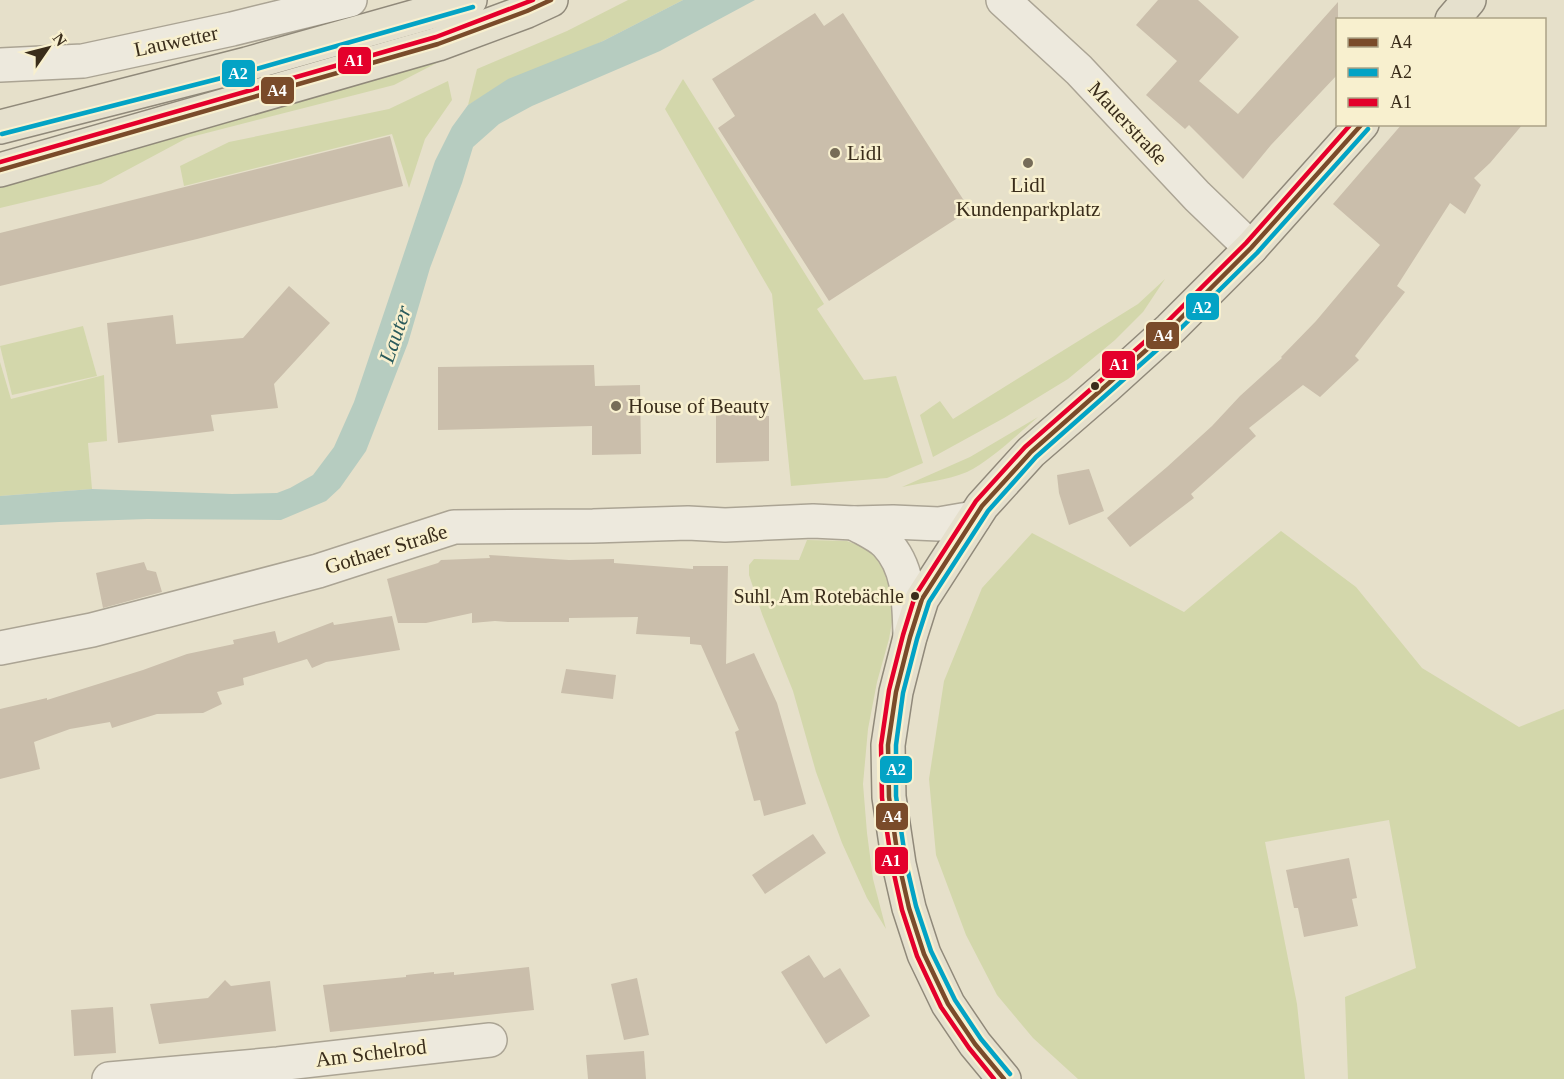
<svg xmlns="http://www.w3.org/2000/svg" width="1564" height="1079" font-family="Georgia,serif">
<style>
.green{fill:#d3d7ab}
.water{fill:#b6ccc0}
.building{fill:#cabeab}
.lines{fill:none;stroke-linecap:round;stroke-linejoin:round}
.minor-casing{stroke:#aba494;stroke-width:36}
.major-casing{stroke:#90897a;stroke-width:36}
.minor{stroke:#ede9dd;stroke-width:33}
.major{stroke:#e5e0cd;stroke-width:33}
.bus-1-casing{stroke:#f8f0cf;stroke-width:9}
.bus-2-casing{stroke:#f8f0cf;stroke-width:9}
.bus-3-casing{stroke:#f8f0cf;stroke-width:9}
.bus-1{stroke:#7a4b2a;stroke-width:4.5}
.bus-2{stroke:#03a3c5;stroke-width:4.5}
.bus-3{stroke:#e4002b;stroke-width:4.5}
.poi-dot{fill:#766c58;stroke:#f8f0cf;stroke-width:2}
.bus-dot{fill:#3a2d1b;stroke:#f8f0cf;stroke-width:2}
.labels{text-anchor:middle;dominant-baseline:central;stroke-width:5;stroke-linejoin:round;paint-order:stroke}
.bus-label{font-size:20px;fill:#3a2d1b;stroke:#f8f0cf;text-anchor:end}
.street-label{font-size:21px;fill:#3a2d1b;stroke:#f8f0cf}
.poi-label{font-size:21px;fill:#3a2d1b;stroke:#f8f0cf;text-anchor:start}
.water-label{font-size:22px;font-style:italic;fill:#295a5b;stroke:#f8f0cf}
.line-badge{stroke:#f8f0cf;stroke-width:2}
.badge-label{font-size:16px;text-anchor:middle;font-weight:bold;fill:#fff}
</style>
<rect width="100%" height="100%" fill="#e6e0ca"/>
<g class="green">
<path d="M628 0H683L603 41 482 97 468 105 477 69 567 31Z"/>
<path d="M456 53 394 85 187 138 101 184 0 208V188Z"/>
<path d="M683 79 824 304 817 309 864 380 896 376 923 463 887 478 791 486 772 294 665 109Z"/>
<path d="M448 81 452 100 425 139 409 188 392 134 184 186 180 166 229 142 389 109Z"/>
<path d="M1165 279 1143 312 1115 340 1068 379 1004 418 933 457 920 415 940 401 953 419 1138 304Z"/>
<path d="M83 326 97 376 12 395 0 346Z"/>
<path d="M0 362 11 399 104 375 107 441 88 443 92 489 0 496Z"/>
<path d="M1038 417C1018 434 991 460 967 472 948 480 922 483 902 487L970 457Z"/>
<path d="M1281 531 1356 587 1422 668 1519 727 1564 709V1079H1348L1345 997 1416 968 1389 820 1265 842 1297 1004 1305 1079H1078L1033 1038 997 995 966 935 936 855 929 779 944 681 982 588 1032 533 1184 612Z"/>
<path d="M807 540 847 541 869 549 885 561 894 611 889 639 877 682 868 729 863 784 867 833 873 879 886 929 867 898 842 843 816 772 793 691 762 614 749 575V565L754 559 799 560Z"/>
</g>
<path class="water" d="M683 0H755L660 51 532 106 499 124 473 147 462 183 430 268 408 343 366 451 340 488 326 501 281 520 147 519 59 522 0 525V496L92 489 232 494 277 493 290 488 313 475 334 447 354 402 435 161 452 127 468 105 508 79 603 41Z"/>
<g class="building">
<path d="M1158 0H1198L1239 37 1199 81 1238 114 1338 2V74L1271 145 1243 179 1189 125 1185 129 1146 95 1177 61 1136 25Z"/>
<path d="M815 13 824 26 843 13 970 210 829 301 718 128 735 116 712 79Z"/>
<path d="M1402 124H1523L1490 163 1474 178 1481 185 1465 214 1450 203 1397 286 1405 292 1355 356 1359 360 1320 397 1303 385 1249 428 1256 436 1191 494 1194 498 1130 547 1107 518 1167 467 1212 426 1240 396 1282 358 1281 357 1316 321 1380 245 1333 204Z"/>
<path d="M390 136 403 186 197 239 0 286V233Z"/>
<path d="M289 286 330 323 274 384 278 408 211 415 214 431 118 443 107 323 173 315 176 344 243 338Z"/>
<path d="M594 365 595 386 640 385 641 454 592 455V426L438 430V367Z"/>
<path d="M716 414 769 416V461L716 463Z"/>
<path d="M1089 469 1104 511 1069 525 1059 493 1057 475Z"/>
<path d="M489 555 569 560 614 559V563L693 569V566H728L726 664 754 653 777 703 806 804 764 816 760 800 754 801 735 732 739 730 701 645 690 644V637L636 634 638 617 569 618V622H508L495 621 472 623V613L426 623H398L387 579 438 563 441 560 490 558Z"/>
<path d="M144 562 147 570 156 572 162 592 103 608 96 573Z"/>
<path d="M392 616 400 650 326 662 312 668 307 659 243 678 244 685 217 692 222 704 203 713 157 714 112 728 110 722 70 729 34 742 40 769 0 779V709L47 698V700L143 670 187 654 234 644 233 640 275 631 278 643 333 622 334 625Z"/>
<path d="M566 669 616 675 613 699 561 693Z"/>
<path d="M813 834 826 853 765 894 752 875Z"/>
<path d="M1349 858 1357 898 1352 899 1358 926 1304 937 1298 908H1294L1286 870Z"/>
<path d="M809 955 824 978 840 968 870 1016 826 1044 781 972Z"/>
<path d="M529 967 534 1010 330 1032 323 985 406 977V975L434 972V974L454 972V975Z"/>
<path d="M637 978 649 1035 624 1040 611 984Z"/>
<path d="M225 980 231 986 270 981 276 1031 159 1044 150 1004 208 998Z"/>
<path d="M113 1007 116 1053 74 1056 71 1010Z"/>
<path d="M644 1051 646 1079H588L586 1055Z"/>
</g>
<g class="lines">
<g class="minor-casing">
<g id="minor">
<path d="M1003 0 1079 70 1197 196 1251 248"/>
<path d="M0 65 83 61 232 29 350 0"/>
<path d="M854 523C864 529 878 535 886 543 910 568 909 604 910 636"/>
<path d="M0 648 92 630 318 571 454 527 593 526 688 523 725 525 813 521 854 523 893 522 939 524 974 518"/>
<path d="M109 1079 278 1064 490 1040"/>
</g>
</g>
<g class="major-casing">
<g id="major">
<path d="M1452 20 1469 0"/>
<path d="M0 127 247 64 459 4 470 0"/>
<path d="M0 170 438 44 527 11 551 0"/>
<path d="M1004 1079 975 1044 948 1004 924 954 909 908 899 864 889 797 888 745 896 692 910 637 922 599 982 506 1031 452 1106 387 1170 329 1251 248 1362 124"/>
</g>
</g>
<use href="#minor" class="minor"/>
<use href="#major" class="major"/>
<g class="bus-1-casing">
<g id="bus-1">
<path d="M0 170 438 44 527 11 551 0"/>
<path d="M1004 1079 975 1044 948 1004 924 954 909 908 899 864 889 797 888 745 896 692 910 637 922 599 982 506 1031 452 1170 329 1251 248 1362 124"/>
</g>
</g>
<g class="bus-2-casing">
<g id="bus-2">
<path d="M2 134 249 71 473 7"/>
<path d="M1010 1074 981 1039 955 1000 931 951 916 906 906 863 896 796V745L903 693 917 639 929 602 988 511 1036 457 1175 334 1257 253 1368 129"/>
</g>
</g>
<g class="bus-3-casing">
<g id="bus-3">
<path d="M0 162 436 37 533 0"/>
<path d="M994 1079 969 1048 941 1007 917 956 902 910 892 865 882 798 881 745 889 690 903 635 915 596 976 501 1025 447 1165 324 1246 243 1351 124"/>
</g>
</g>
<use href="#bus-1" class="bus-1"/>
<use href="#bus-2" class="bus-2"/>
<use href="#bus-3" class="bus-3"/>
</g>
<g class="poi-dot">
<circle cx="835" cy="153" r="6"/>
<circle cx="1028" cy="163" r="6"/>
<circle cx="616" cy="406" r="6"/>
</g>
<g class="bus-dot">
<circle cx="1095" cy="386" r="5"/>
<circle cx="915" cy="596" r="5"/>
</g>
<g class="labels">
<g class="bus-label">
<text x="904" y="596">Suhl, Am Rotebächle</text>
</g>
<g class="street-label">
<text transform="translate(176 41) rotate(-12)">Lauwetter</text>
<text transform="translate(1128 123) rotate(47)">Mauerstraße</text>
<text transform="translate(386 549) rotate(-17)">Gothaer Straße</text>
<text transform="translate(371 1053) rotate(-7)">Am Schelrod</text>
</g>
<g class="poi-label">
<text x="847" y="153">Lidl</text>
<text x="1028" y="185" text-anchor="middle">Lidl<tspan x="1028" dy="24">Kundenparkplatz</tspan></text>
<text x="628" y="406">House of Beauty</text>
</g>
<g class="water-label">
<text transform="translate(395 334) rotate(-71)">Lauter</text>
</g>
</g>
<g class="line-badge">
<rect x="337" y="46" width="35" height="29" rx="6" fill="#e4002b"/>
<rect x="221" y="59" width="35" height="29" rx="6" fill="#03a3c5"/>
<rect x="260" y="76" width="35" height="29" rx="6" fill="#7a4b2a"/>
<rect x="1185" y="292" width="35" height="29" rx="6" fill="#03a3c5"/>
<rect x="1145" y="321" width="35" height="29" rx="6" fill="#7a4b2a"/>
<rect x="1101" y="350" width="35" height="29" rx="6" fill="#e4002b"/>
<rect x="879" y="755" width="34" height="29" rx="6" fill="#03a3c5"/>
<rect x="875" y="802" width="34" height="29" rx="6" fill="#7a4b2a"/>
<rect x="874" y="846" width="35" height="29" rx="6" fill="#e4002b"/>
</g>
<g class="badge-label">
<text x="354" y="66">A1</text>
<text x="238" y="79">A2</text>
<text x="277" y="96">A4</text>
<text x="1202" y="313">A2</text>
<text x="1163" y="341">A4</text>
<text x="1119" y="370">A1</text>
<text x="896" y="775">A2</text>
<text x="892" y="822">A4</text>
<text x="891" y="866">A1</text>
</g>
<rect x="1336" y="18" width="210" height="108" fill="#f8f0cf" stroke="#aca287" stroke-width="1.5"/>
<rect x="1348" y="38" width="30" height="9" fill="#7a4b2a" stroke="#aca287" stroke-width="1.5"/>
<text x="1390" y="48" font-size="18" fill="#3a2d1b">A4</text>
<rect x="1348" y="68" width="30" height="9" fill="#03a3c5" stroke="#aca287" stroke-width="1.5"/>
<text x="1390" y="78" font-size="18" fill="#3a2d1b">A2</text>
<rect x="1348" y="98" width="30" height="9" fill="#e4002b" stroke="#aca287" stroke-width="1.5"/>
<text x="1390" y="108" font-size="18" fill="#3a2d1b">A1</text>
<g transform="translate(48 48) rotate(55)" stroke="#f8f0cf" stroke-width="4.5" paint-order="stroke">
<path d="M0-4.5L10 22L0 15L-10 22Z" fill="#3a2d1b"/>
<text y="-9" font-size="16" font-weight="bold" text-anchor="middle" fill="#3a2d1b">N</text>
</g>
</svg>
